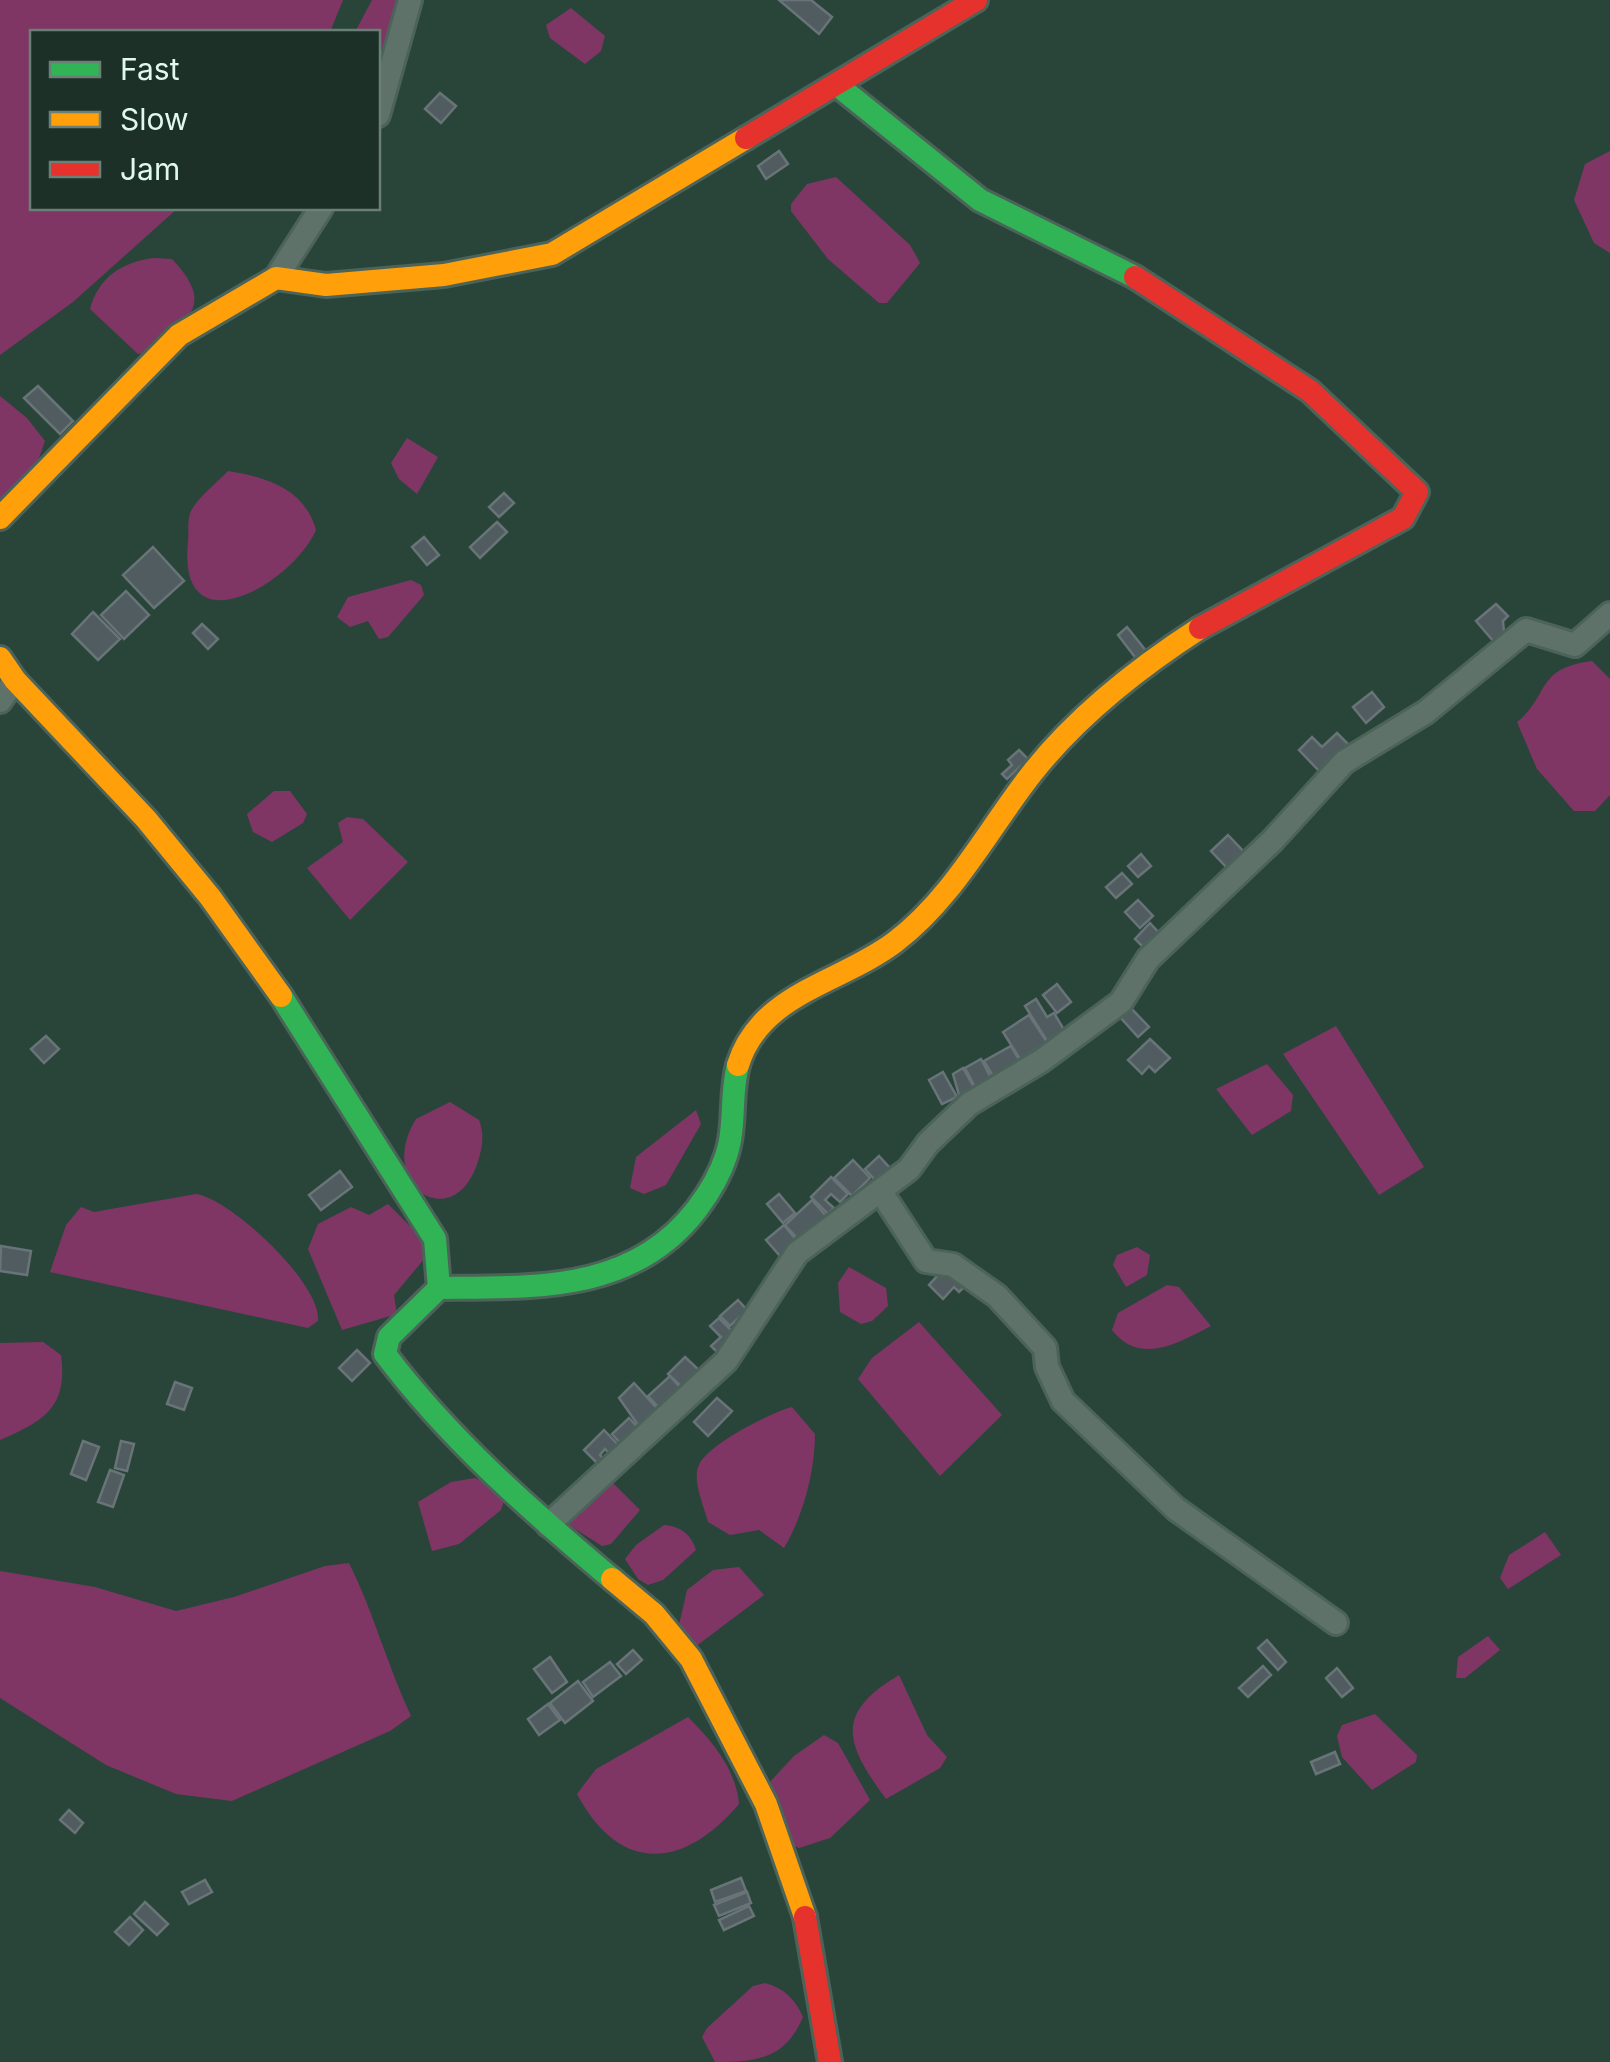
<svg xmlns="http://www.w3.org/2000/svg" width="1610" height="2062" font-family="Inter,sans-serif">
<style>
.water{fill:#7f3664}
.building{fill:#505c5f;stroke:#687477;stroke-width:2.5}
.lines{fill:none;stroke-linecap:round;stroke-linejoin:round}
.street-casing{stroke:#4b6359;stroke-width:28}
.fast-casing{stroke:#4b6359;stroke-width:28}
.slow-casing{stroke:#4b6359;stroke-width:28}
.jam-casing{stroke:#4b6359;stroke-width:28}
.street{stroke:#5f726a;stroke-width:22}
.fast{stroke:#30b455;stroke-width:22}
.slow{stroke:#ff9f0a;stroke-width:22}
.jam{stroke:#e5322d;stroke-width:22}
</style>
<rect width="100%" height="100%" fill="#29453a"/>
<g class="water">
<path d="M0 0H343L330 32H32V208H178L73 302 0 355Z"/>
<path d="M372 0H400L378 73V32H355Z"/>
<path d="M571 8 605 36 601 51 585 64 550 38 546 25Z"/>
<path d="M1610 151V253L1594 243 1574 200 1585 164Z"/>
<path d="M836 177 910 245 920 263 887 303H879L828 259 791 211V204L807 184Z"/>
<path d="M154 258 172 259C217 307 187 319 147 353L138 354 90 309C99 276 123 262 154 258Z"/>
<path d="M0 396 27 418 45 441 33 475 0 508Z"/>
<path d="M407 438 438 457 417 494 399 479 391 463Z"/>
<path d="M228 471C266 477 305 489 316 530 291 586 177 649 188 542 189 533 187 519 191 511 198 497 217 483 228 471Z"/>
<path d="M411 580 421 585 424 595 388 637 379 639 368 621 350 627 337 617 348 597Z"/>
<path d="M1592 661 1610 679V795L1595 811H1574L1537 769 1517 722C1550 696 1535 668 1592 661Z"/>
<path d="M274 791H290L307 814 303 823 272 842 253 832 247 814Z"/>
<path d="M347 817 363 819 408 862 350 920 307 868 343 842 338 823Z"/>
<path d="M1336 1026 1424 1167 1379 1195 1283 1054Z"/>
<path d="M1267 1064 1293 1095 1291 1111 1252 1135 1216 1089Z"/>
<path d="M450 1102 479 1120C484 1133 483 1144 479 1158 457 1238 374 1187 416 1119Z"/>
<path d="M696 1110 701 1124 666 1185 644 1194 630 1188 636 1157Z"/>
<path d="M196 1194C231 1199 322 1284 318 1321L308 1328 50 1272 66 1225 81 1207 94 1212Z"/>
<path d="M388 1204 425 1241V1258L394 1295 397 1314 342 1330 308 1249 318 1224 351 1207 369 1215Z"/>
<path d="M1137 1247 1150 1255 1147 1275 1126 1287 1113 1265 1117 1255Z"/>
<path d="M849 1267 886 1288 888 1306 872 1321 861 1324 840 1312 838 1283Z"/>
<path d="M1167 1285 1179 1287 1211 1326C1178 1343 1140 1366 1112 1330L1118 1313Z"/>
<path d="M919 1322 1002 1415 940 1476 858 1379 872 1358Z"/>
<path d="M43 1342 61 1355C68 1407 44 1421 0 1440V1343Z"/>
<path d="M792 1407 815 1434C815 1472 803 1516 784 1548L759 1530 730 1535 708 1522C704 1506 693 1483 698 1467 705 1445 770 1413 792 1407Z"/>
<path d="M475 1478 489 1484 504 1501 501 1510 459 1544 432 1551 418 1502 451 1482Z"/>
<path d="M610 1480 640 1510 611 1544 602 1546 569 1525V1513Z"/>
<path d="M664 1525C680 1526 691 1534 696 1550L663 1580 648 1585 638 1579 625 1559 636 1545Z"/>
<path d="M1545 1532 1561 1555 1508 1589 1500 1578 1509 1555Z"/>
<path d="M349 1563C374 1613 387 1665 411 1716L390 1731 232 1801 176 1794 106 1765 0 1698V1571L95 1587 176 1611 234 1597 325 1566Z"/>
<path d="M739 1567 764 1595 695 1647 679 1625 687 1590 713 1570Z"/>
<path d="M1488 1636 1500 1650 1465 1678H1456L1458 1657Z"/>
<path d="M899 1675 927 1735 947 1757 940 1768 886 1799C845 1743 834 1714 899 1675Z"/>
<path d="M1375 1714 1417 1755 1416 1762 1372 1790 1342 1757 1337 1736 1342 1725Z"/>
<path d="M688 1717C712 1741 736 1769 739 1804 684 1869 620 1875 577 1794L596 1769Z"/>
<path d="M824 1735 838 1743 870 1800 830 1838 799 1848 790 1844 768 1784 794 1756Z"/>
<path d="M765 1983C784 1988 795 1999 803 2017 785 2059 757 2062 715 2062L702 2037 707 2028 753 1986Z"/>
</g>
<g class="building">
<path d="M779 0H811L832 17 819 34Z"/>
<path d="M440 93 456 106 441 123 425 109Z"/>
<path d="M779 151 788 164 766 179 758 166Z"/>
<path d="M38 386 73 421 60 434 24 398Z"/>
<path d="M504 493 514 503 499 517 489 507Z"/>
<path d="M497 522 507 532 480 558 470 547Z"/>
<path d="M424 537 439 555 427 565 412 547Z"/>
<path d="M153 547 184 581 154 608 123 575Z"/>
<path d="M126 591 149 615 124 639 101 615Z"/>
<path d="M1496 604 1508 616 1503 621 1504 632 1494 642 1476 621Z"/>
<path d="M93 612 120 639 98 660 72 634Z"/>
<path d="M202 624 218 639 208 649 193 633Z"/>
<path d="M1127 627 1151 657 1141 665 1118 635Z"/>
<path d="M1372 692 1384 707 1366 723 1353 707Z"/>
<path d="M1337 733 1348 744 1320 772 1299 750 1312 737 1322 747Z"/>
<path d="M1019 750 1028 759 1007 779 1002 774 1012 765 1008 760Z"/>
<path d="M1228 835 1246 854 1229 870 1211 851Z"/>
<path d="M1141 854 1151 866 1138 877 1128 866Z"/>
<path d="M1122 873 1132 884 1116 898 1106 887Z"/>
<path d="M1138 900 1153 916 1140 928 1125 912Z"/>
<path d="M1150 923 1160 934 1145 949 1135 939Z"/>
<path d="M1057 984 1071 1002 1057 1013 1043 995Z"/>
<path d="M1036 999 1047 1017 1054 1013 1066 1033 1049 1044 1025 1006Z"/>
<path d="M1129 1006 1149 1027 1138 1037 1119 1016Z"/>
<path d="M1029 1015 1047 1042 1020 1059 1003 1032Z"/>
<path d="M46 1036 59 1049 44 1063 31 1049Z"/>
<path d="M1150 1039 1170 1058 1155 1072 1149 1066 1142 1074 1128 1060Z"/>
<path d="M1011 1046 1021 1063 994 1078 984 1061Z"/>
<path d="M981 1059 991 1078 975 1087 965 1068Z"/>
<path d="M963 1068 974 1087 959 1095 953 1074Z"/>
<path d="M943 1072 957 1097 942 1104 929 1080Z"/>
<path d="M879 1156 890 1168 876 1181 865 1169Z"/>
<path d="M853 1160 870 1178 852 1196 834 1178Z"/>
<path d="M340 1171 352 1187 321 1210 309 1195Z"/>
<path d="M831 1177 848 1194 840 1202 831 1194 825 1200 834 1208 828 1214 811 1197Z"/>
<path d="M779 1194 795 1213 783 1223 767 1204Z"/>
<path d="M812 1200 826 1216 799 1240 785 1225Z"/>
<path d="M784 1225 797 1241 780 1256 766 1240Z"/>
<path d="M1 1246 31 1251 27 1275 0 1271Z"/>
<path d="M948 1264 968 1283 959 1292 954 1287 943 1299 929 1285Z"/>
<path d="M738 1300 747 1310 730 1326 720 1316Z"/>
<path d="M719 1318 738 1337 720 1355 711 1346 721 1337 710 1326Z"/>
<path d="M357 1350 370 1363 352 1381 339 1368Z"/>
<path d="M685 1357 702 1373 685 1390 668 1374Z"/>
<path d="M670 1376 685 1393 663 1412 648 1396Z"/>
<path d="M175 1382 192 1388 184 1410 167 1404Z"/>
<path d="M634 1383 662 1414 643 1432 619 1398Z"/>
<path d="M717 1398 732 1411 708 1436 694 1422Z"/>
<path d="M629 1418 642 1432 625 1448 612 1434Z"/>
<path d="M604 1430 621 1448 612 1457 605 1449 600 1455 606 1462 601 1467 584 1450Z"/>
<path d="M83 1441 99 1447 86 1480 71 1474Z"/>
<path d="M121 1441 134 1444 127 1471 115 1468Z"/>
<path d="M110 1470 124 1475 113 1507 98 1502Z"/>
<path d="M1267 1640 1286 1662 1278 1670 1258 1648Z"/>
<path d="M633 1650 642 1660 626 1674 617 1664Z"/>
<path d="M550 1657 567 1682 552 1693 534 1669Z"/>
<path d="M610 1662 621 1676 593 1697 583 1682Z"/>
<path d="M1263 1666 1271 1675 1248 1697 1239 1688Z"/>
<path d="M1337 1668 1353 1688 1342 1697 1326 1678Z"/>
<path d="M578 1681 593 1701 565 1723 550 1703Z"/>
<path d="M548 1704 560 1720 539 1735 528 1719Z"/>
<path d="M1335 1752 1340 1764 1316 1774 1311 1762Z"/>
<path d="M69 1810 83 1823 75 1833 60 1820Z"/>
<path d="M741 1878 746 1891 715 1902 711 1890Z"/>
<path d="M205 1880 212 1892 189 1904 182 1892Z"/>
<path d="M747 1892 751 1903 719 1916 714 1905Z"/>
<path d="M145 1902 168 1924 157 1935 134 1914Z"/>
<path d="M749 1906 754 1916 724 1930 719 1920Z"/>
<path d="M130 1917 143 1930 129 1945 115 1932Z"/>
</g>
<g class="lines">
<g class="street-casing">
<g id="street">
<path d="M378 115 410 0"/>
<path d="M276 278 321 208"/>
<path d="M0 701 15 680"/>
<path d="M881 1192 926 1261 953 1265 997 1296 1045 1348 1047 1367 1063 1401 1176 1509 1336 1623"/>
<path d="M548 1525 726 1361 797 1253 909 1169 928 1143 969 1104 1041 1061 1121 1002 1148 959 1272 841 1344 762 1426 712 1526 630 1575 645 1610 614"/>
</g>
</g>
<g class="fast-casing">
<g id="fast">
<path d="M837 85 980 200 1135 277"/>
<path d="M281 996 435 1239 439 1288 389 1337 385 1354C449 1439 531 1511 612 1579"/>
<path d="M439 1288C535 1287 633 1293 697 1209 709 1193 720 1175 726 1156 736 1127 730 1095 738 1065"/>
</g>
</g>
<g class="slow-casing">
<g id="slow">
<path d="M0 518 179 335 276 278 326 285 444 275 552 254 746 138"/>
<path d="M0 658 15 680 146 819 210 897 281 996"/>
<path d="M738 1065C760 993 841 983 895 942 954 897 988 829 1033 772 1079 714 1138 668 1200 628"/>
<path d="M612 1579 654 1614 691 1659 766 1804 805 1917"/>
</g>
</g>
<g class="jam-casing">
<g id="jam">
<path d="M746 138 976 0"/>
<path d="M1135 277 1310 391 1417 492 1403 518 1200 628"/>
<path d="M805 1917 830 2062"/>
</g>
</g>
<use href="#street" class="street"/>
<use href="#fast" class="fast"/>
<use href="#slow" class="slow"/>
<use href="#jam" class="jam"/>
</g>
<rect x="30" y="30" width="350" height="180" fill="#1c3027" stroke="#6a8076" stroke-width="2.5"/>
<rect x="50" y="62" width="50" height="15" fill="#30b455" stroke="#6a8076" stroke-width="2.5"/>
<text x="120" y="80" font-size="30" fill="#dff9ec">Fast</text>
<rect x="50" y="112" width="50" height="15" fill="#ff9f0a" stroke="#6a8076" stroke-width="2.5"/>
<text x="120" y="130" font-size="30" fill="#dff9ec">Slow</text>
<rect x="50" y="162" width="50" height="15" fill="#e5322d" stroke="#6a8076" stroke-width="2.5"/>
<text x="120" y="180" font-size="30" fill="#dff9ec">Jam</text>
</svg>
